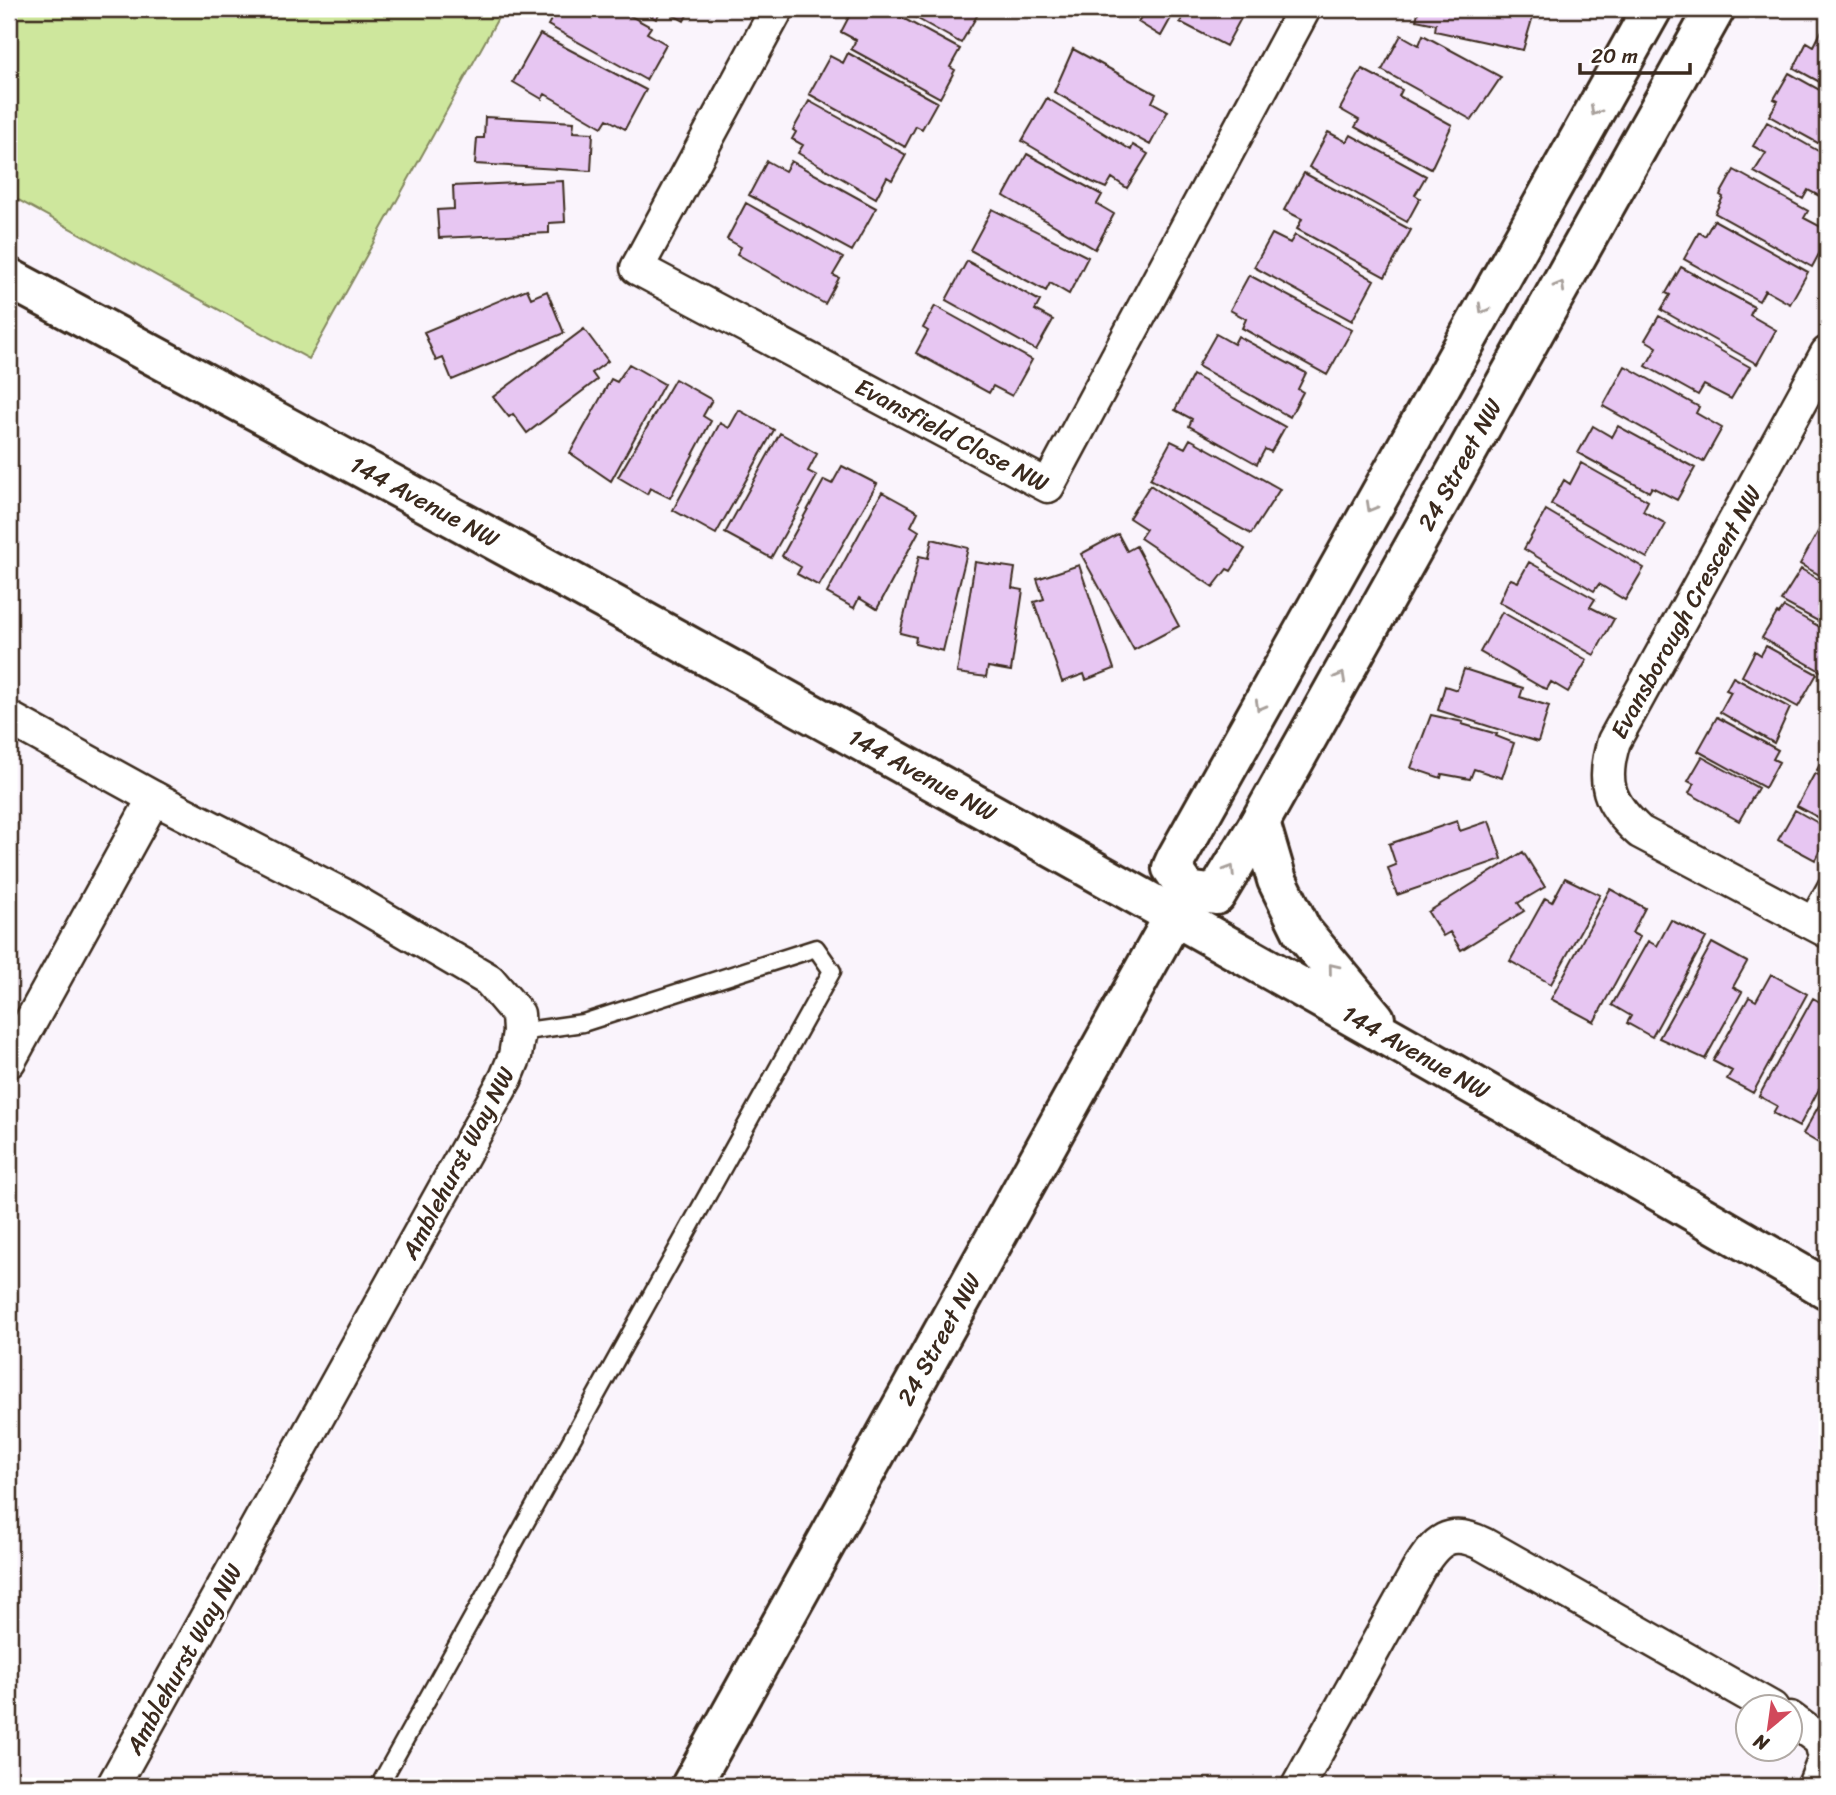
<svg xmlns="http://www.w3.org/2000/svg" width="1836" height="1795" font-family="Sriracha,sans-serif">
	<style>
		.green { fill: #cee79d; stroke: #84885e; stroke-width: 2 }
		.building { fill: #e7c6f2; stroke: #3b2a1e; stroke-width: 2 }
		.lines { fill: none; stroke-linecap: round; stroke-linejoin: round }
		.service-casing { stroke: #3b2a1e; stroke-width: 21 }
		.minor-casing { stroke: #3b2a1e; stroke-width: 37 }
		.tertiary-casing { stroke: #3b2a1e; stroke-width: 44 }
		.secondary-casing { stroke: #3b2a1e; stroke-width: 44 }
		.service { stroke: #fff; stroke-width: 16 }
		.minor { stroke: #fff; stroke-width: 32 }
		.tertiary { stroke: #fff; stroke-width: 38 }
		.secondary { stroke: #fff; stroke-width: 38 }
		.oneway { stroke: #a79f9a }
		.labels { text-anchor: middle; dominant-baseline: central; stroke-width: 6; stroke-linejoin: round; paint-order: stroke }
		.street-label { font-size: 24px; fill: #3b2a1e; stroke: #fff }
	</style>
	<rect width="100%" height="100%" fill="#faf4fc"/>
	<filter id="ink" filterUnits="userSpaceOnUse"><feTurbulence type="fractalNoise" baseFrequency=".0143" numOctaves="2"/><feDisplacementMap in="SourceGraphic" scale="14" xChannelSelector="R" yChannelSelector="G"/><feConvolveMatrix kernelMatrix="1 2 1 2 8 2 1 2 1" color-interpolation-filters="sRGB"/></filter>
	<g filter="url(#ink)">
		<path class="green" d="M9 9H503L309 359 9 195Z"/>
		<path class="building" d="M557 9H618L651 27 647 33 666 44 646 80 548 25Z
			M638 9H662L656 19Z
			M662 9H690L684 21Z
			M853 9H886L960 49 950 67 955 70 940 98 851 49 856 40 841 32Z
			M900 9H981L961 43Z
			M1126 9H1176L1161 36 1138 22 1141 17Z
			M1187 9H1246L1226 46 1180 22Z
			M1419 9H1535L1523 50 1435 31 1436 24 1416 20Z
			M1823 28 1827 30V86L1794 68 1807 42 1814 46Z
			M540 34 646 90 625 129 607 119 602 127 545 94 542 99 513 82Z
			M1401 35 1419 45 1423 35 1501 77 1472 120 1382 70Z
			M1073 49 1156 94 1152 102 1168 111 1150 145 1054 92Z
			M848 53 937 102 922 129 916 126 905 147 809 94 830 56 843 63Z
			M1362 69 1402 90 1399 96 1452 125 1431 169 1355 127 1359 120 1340 109Z
			M1789 73 1827 94V148L1769 116 1778 101 1774 99Z
			M1047 98 1131 150 1133 145 1148 154 1127 188 1112 178 1106 188 1092 182 1022 141Z
			M809 101 906 155 892 180 887 177 876 198 798 153 803 145 792 139 796 132 793 130Z
			M485 117 574 122 573 132 593 133 591 171 475 164 477 138H484Z
			M1767 122 1827 156V200L1808 190 1803 199 1754 172 1766 153 1753 146Z
			M1328 132 1347 142 1351 135 1426 176 1415 195 1420 198 1407 222 1309 167Z
			M1027 154 1102 195 1097 204 1114 214 1095 249 1004 196Z
			M767 161 785 171 791 161 876 208 852 251 749 195Z
			M1734 170 1808 211 1804 218 1827 230V239L1812 267 1715 213 1723 197 1720 195Z
			M1304 173 1411 230 1385 277 1297 229 1302 219 1284 210Z
			M563 181 565 222 549 223V233L439 238 437 210 454 209 453 186Z
			M746 203 843 258 833 275 839 278 825 304 737 254 741 247 727 239Z
			M992 209 1088 257 1069 294 1050 283 1046 291 970 250Z
			M1714 220 1808 272 1790 304 1765 290 1759 301 1684 259 1699 232 1705 236Z
			M1272 234 1290 243 1295 235 1374 280 1352 321 1254 267Z
			M967 261 1040 301 1035 310 1053 320 1036 350 946 300Z
			M1681 267 1754 307 1750 315 1776 330 1757 364 1661 310 1670 295 1666 293Z
			M1249 275 1352 330 1327 375 1242 328 1246 319 1230 310Z
			M527 289 531 298 547 291 564 333 452 380 443 358 436 361 424 332Z
			M935 306 1032 360 1012 396 993 386 989 393 916 353 928 331 923 328Z
			M1659 316 1750 367 1731 399 1704 385 1698 395 1646 366 1657 347 1645 340Z
			M584 329 608 361 592 373 597 380 527 433 513 414 509 417 493 397Z
			M1216 334 1234 344 1238 336 1306 373 1298 389 1303 392 1290 417 1198 366Z
			M629 364 664 384 611 481 570 453 611 379 617 382Z
			M1625 366 1699 407 1696 413 1722 428 1703 462 1603 406Z
			M1193 375 1285 427 1271 452 1265 449 1257 464 1189 426 1192 419 1175 410Z
			M675 379 712 400 703 416 711 421 670 498 650 488 647 494 618 477Z
			M739 410 774 430 716 534 673 510 720 423 729 428Z
			M1593 426 1612 437 1618 426 1695 468 1677 500 1652 487 1649 492 1578 453Z
			M780 433 817 454 808 471 817 476 771 558 725 533Z
			M1190 439 1280 489 1251 534 1150 479 1171 441 1185 448Z
			M1581 463 1648 501 1643 511 1666 524 1647 558 1551 504 1564 480 1570 484Z
			M842 466 877 484 819 586 797 574 801 567 782 556 824 480 832 484Z
			M1150 485 1245 549 1231 571 1227 569 1213 587 1140 538 1146 529 1129 518Z
			M882 492 918 512 911 526 919 531 877 609 859 598 854 608 827 593Z
			M1546 510 1644 568 1625 600 1599 584 1594 591 1524 549Z
			M1819 530 1827 535V579L1800 564Z
			M1118 534 1127 551 1136 546 1179 626 1134 650 1081 554Z
			M932 539 968 548 943 651 915 644 916 637 900 633 919 556 928 558Z
			M975 562 1015 568 1012 588 1023 590 1011 671 988 667 986 677 957 673Z
			M1529 562 1595 599 1590 607 1614 619 1594 655 1499 602 1508 582 1511 579 1518 582Z
			M1079 565 1114 669 1086 680 1084 674 1062 682 1034 602 1044 599 1037 579Z
			M1801 569 1827 584V626L1781 601Z
			M1784 607 1827 631V668L1824 673 1762 638 1777 613 1779 614Z
			M1502 612 1587 660 1568 692 1551 682 1547 689 1541 687 1480 652Z
			M1766 646 1817 674 1798 707 1742 676 1755 651 1761 655Z
			M1464 669 1523 688 1520 697 1549 706 1538 742 1438 710 1445 686 1457 690Z
			M1733 677 1790 708 1774 743 1720 712 1731 692 1726 690Z
			M1431 715 1463 722 1462 724 1497 734 1496 736 1514 743 1502 778 1474 769 1470 779 1442 774 1441 778 1411 768Z
			M1717 717 1778 750 1773 759 1779 762 1765 788 1698 751Z
			M1827 751V776L1817 770Z
			M1702 757 1758 788 1739 821 1689 793 1694 784 1688 781Z
			M1815 773 1827 780V822L1797 806Z
			M1795 810 1827 828V837L1815 860 1778 840Z
			M1457 821 1460 831 1489 821 1502 859 1397 895 1388 868 1396 865 1389 844Z
			M1523 852 1545 887 1518 903 1524 911 1461 950 1450 932 1443 936 1428 912Z
			M1565 878 1600 895 1551 984 1510 961 1545 898 1552 902Z
			M1610 889 1645 908 1632 933 1640 937 1594 1022 1551 999Z
			M1671 920 1706 938 1652 1037 1627 1023 1631 1016 1612 1005 1648 941 1657 946Z
			M1712 943 1747 962 1733 987 1742 992 1705 1059 1659 1038Z
			M1771 974 1807 994 1753 1093 1727 1079 1732 1071 1713 1061 1749 997 1756 1001Z
			M1813 998 1827 1006V1074L1799 1127 1773 1113 1777 1106 1759 1096Z
			M1827 1091V1148L1803 1134Z"/>
		<g class="lines">
			<g class="service-casing">
				<path id="service" d="M1807 920 1827 884
					M379 1786 832 971 816 948 583 1023 519 1032"/>
			</g>
			<g class="minor-casing">
				<g id="minor">
					<path id="s1" d="M777 9 637 268 1048 486 1304 9"/>
					<path d="M1827 353 1614 741C1601 783 1608 803 1640 832L1827 931"/>
					<path d="M9 718 154 798 349 898 489 980 518 1014 519 1032 515 1056 506 1078 113 1786"/>
					<path d="M9 1061 154 798"/>
					<path d="M1790 1718 1821 1741 1825 1758 1814 1786"/>
					<path d="M1298 1786 1418 1570C1436 1541 1449 1527 1483 1544L1772 1708"/>
				</g>
			</g>
			<g class="tertiary-casing">
				<g id="tertiary">
					<path id="s2" d="M1652 9 1176 859 1172 868 1188 891 1216 895 1260 822 1715 9"/>
					<path id="s3" d="M691 1786 1188 891"/>
				</g>
			</g>
			<g class="secondary-casing">
				<g id="secondary">
					<path id="s4" d="M9 278C621 605 1228 940 1827 1289"/>
					<path d="M1260 822 1277 880 1302 931 1375 1019"/>
				</g>
			</g>
			<use href="#service" class="service"/>
			<use href="#minor" class="minor"/>
			<use href="#tertiary" class="tertiary"/>
			<use href="#secondary" class="secondary"/>
		</g>
		<defs><path id="oneway-chevron" d="M-2-3.5L2.5 0L-2 3.5" fill="none" stroke-width="1.6" stroke-linecap="round" stroke-linejoin="round" transform="scale(1.75)"/></defs>
		<g class="oneway">
			<use href="#oneway-chevron" transform="translate(1595 111) rotate(119)"/>
			<use href="#oneway-chevron" transform="translate(1560 286) rotate(-61)"/>
			<use href="#oneway-chevron" transform="translate(1483 309) rotate(119)"/>
			<use href="#oneway-chevron" transform="translate(1371 507) rotate(119)"/>
			<use href="#oneway-chevron" transform="translate(1341 677) rotate(-61)"/>
			<use href="#oneway-chevron" transform="translate(1260 706) rotate(119)"/>
			<use href="#oneway-chevron" transform="translate(1230 870) rotate(-58)"/>
			<use href="#oneway-chevron" transform="translate(1333 968) rotate(-129)"/>
		</g>
	</g>
	<g class="labels">
		<g class="street-label">
			<text stroke="none"><textPath href="#s1" startOffset="651">Evansfield Close NW</textPath></text>
			<text stroke="none"><textPath href="#s2" startOffset="1535">24 Street NW</textPath></text>
			<text stroke="none"><textPath href="#s4" startOffset="472">144 Avenue NW</textPath></text>
			<text transform="translate(1686 612) rotate(-61)">Evansborough Crescent NW</text>
			<text stroke="none"><textPath href="#s4" startOffset="1040">144 Avenue NW</textPath></text>
			<text stroke="none"><textPath href="#s4" startOffset="1606">144 Avenue NW</textPath></text>
			<text transform="translate(458 1163) rotate(-62)">Amblehurst Way NW</text>
			<text stroke="none"><textPath href="#s3" startOffset="511">24 Street NW</textPath></text>
			<text transform="translate(184 1659) rotate(-61)">Amblehurst Way NW</text>
		</g>
	</g>
	<rect width="1836" height="1795" fill="none" stroke="#fff" stroke-width="35"/>
	<rect x="18" y="18" width="1801" height="1760" fill="none" stroke="#3b2a1e" stroke-width="2.5" filter="url(#ink)"/>
	<g transform="translate(1769 1728) rotate(209)"><circle r="33" fill="#ffffff" stroke="#b1aaa5" stroke-width="2"/>
	<path d="M0-5L12 26L0 18L-12 26Z" fill="#d1495b"/>
	<text y="-10" font-size="19" font-weight="bold" text-anchor="middle" fill="#3b2a1e">N</text>
	</g>
	<path d="M1580 63v10h110v-10" fill="none" stroke="#3b2a1e" stroke-width="3.5"/>
	<text x="1591" y="63" font-size="21" fill="#3b2a1e" stroke="#ffffff" stroke-width="5" paint-order="stroke">20 m</text>
</svg>
